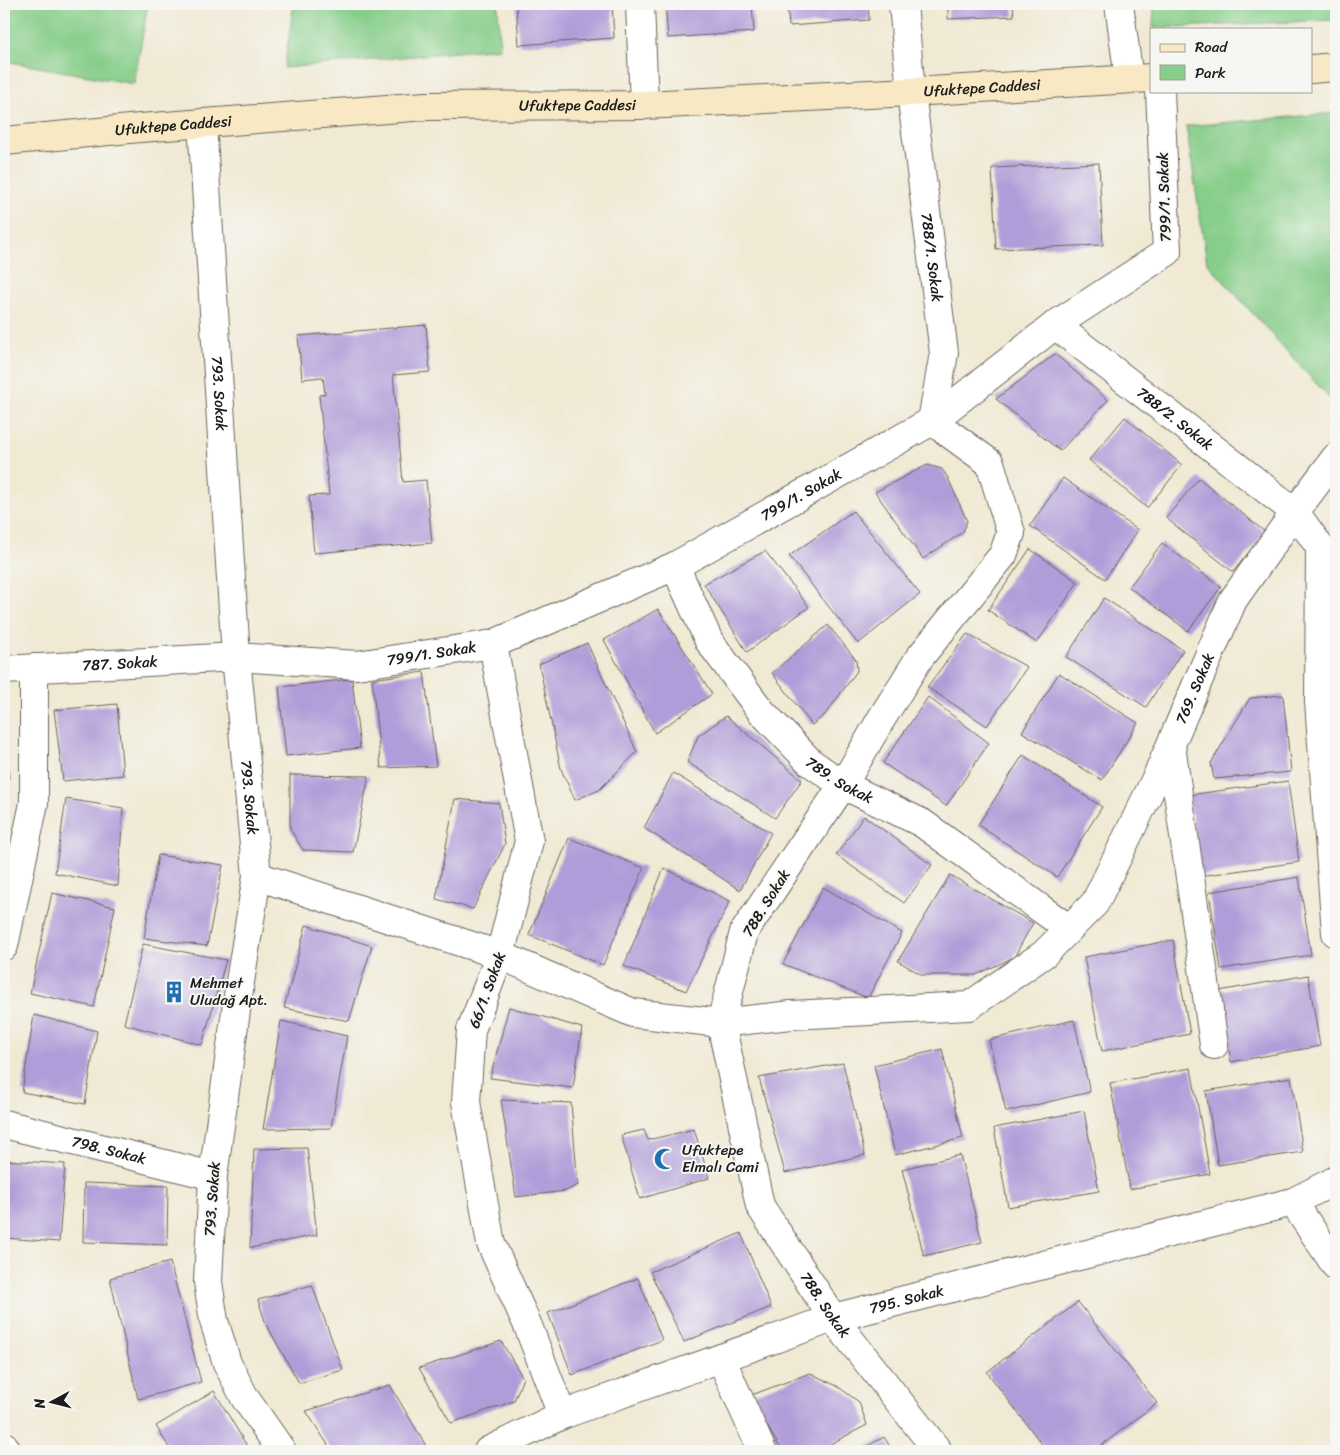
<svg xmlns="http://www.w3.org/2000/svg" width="1340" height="1455" font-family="Sriracha,sans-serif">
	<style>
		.green { fill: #87ce8a; stroke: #527553 }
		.building { fill: #b09cd8 }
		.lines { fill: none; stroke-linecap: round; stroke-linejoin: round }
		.street-casing { stroke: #66645c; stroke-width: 30 }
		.secondary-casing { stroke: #66645c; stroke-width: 30 }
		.street { stroke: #fff; stroke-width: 28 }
		.secondary { stroke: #f8e8c3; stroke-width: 28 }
		.labels { text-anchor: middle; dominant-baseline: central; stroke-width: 4; stroke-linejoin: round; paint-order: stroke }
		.street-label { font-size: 15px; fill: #1c1c1c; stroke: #f6f6f2 }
		.poi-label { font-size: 15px; fill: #1c1c1c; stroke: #f6f6f2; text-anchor: start }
	</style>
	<rect width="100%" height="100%" fill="#f6f6f2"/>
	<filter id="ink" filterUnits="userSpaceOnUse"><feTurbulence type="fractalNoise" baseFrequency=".02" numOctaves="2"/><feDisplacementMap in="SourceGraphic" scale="10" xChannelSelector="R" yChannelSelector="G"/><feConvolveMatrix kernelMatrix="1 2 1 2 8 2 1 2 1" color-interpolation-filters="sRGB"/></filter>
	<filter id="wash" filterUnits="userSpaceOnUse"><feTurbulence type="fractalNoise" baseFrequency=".0096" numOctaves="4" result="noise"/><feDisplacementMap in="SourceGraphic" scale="20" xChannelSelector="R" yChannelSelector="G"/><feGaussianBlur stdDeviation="1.12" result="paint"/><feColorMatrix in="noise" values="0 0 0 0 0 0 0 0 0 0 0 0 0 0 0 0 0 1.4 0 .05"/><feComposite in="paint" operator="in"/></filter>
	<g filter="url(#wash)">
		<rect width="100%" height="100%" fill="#f0e9d3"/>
		<path class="green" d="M4 4H148L134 84 4 61Z
			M294 4H498L500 48 284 68Z
			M1154 4H1336V20L1153 28Z
			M1336 113V400L1333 402 1207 263 1186 126Z"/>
		<g id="blocks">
			<path class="building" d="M516 4H612L614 38 519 45Z
				M665 4H752L754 32 668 38Z
				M787 4H868L869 20 789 26Z
				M948 4H1013L1014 16 948 19Z
				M1099 163 1103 245 996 249 992 168Z
				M426 325 430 372 393 375 403 482 426 480 432 543 314 553 309 496 329 495 319 395 325 394 323 377 302 379 298 336Z
				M1055 354 1108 400 1060 451 996 399Z
				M1125 417 1182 465 1147 508 1089 460Z
				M927 465 942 469 948 478 967 521 963 532 923 559 875 492Z
				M1063 478 1138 530 1105 579 1030 526Z
				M1199 478 1265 532 1233 572 1166 518Z
				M853 511 920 594 858 644 789 556Z
				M1162 543 1221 587 1188 631 1129 587Z
				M1030 549 1078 582 1037 643 988 610Z
				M765 551 809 607 747 652 704 584Z
				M1104 598 1183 650 1146 707 1066 657Z
				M658 609 712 694 655 733 604 640Z
				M828 625 856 660 857 671 825 715 812 725 772 673Z
				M967 634 1027 667 987 726 927 687Z
				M587 643 637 752 599 790 575 800 561 769 539 664Z
				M424 672 436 766 381 768 372 679Z
				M1059 673 1138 723 1102 780 1022 732Z
				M352 679 360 748 286 756 279 687Z
				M1283 695 1291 772 1214 779 1211 763 1250 698Z
				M928 697 989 743 946 806 883 763Z
				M117 704 123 775 63 781 54 710Z
				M726 716 802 780 775 818 687 762 698 736Z
				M4 730H5L9 779 4 778Z
				M1023 755 1102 807 1057 877 978 825Z
				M673 773 771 833 740 890 644 828Z
				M290 775 369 776 353 852 303 850 290 829Z
				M1288 781 1299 862 1200 876 1189 795Z
				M66 799 123 808 118 886 55 873Z
				M455 799 499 803 505 844 473 909 436 899Z
				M4 811 7 812 5 825 4 824Z
				M864 816 932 865 904 903 836 855Z
				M569 838 644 868 603 965 529 935Z
				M158 855 223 865 207 946 144 938Z
				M664 868 730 901 686 991 624 966Z
				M950 875 1033 923 1014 957 976 975H922L898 961Z
				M1299 877 1311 955 1221 969 1209 892Z
				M823 887 902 933 868 998 783 964Z
				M52 893 115 907 94 1007 30 993Z
				M306 925 372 946 349 1021 284 1008Z
				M1173 940 1190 1034 1102 1051 1084 957Z
				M143 944 226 960 202 1045 124 1024Z
				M1308 975 1320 1046 1231 1062 1219 991Z
				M509 1007 582 1028 573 1088 490 1078Z
				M34 1015 97 1031 85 1104 22 1092Z
				M1074 1020 1090 1092 1006 1112 989 1040Z
				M281 1021 347 1036 331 1128 263 1129Z
				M942 1049 963 1138 895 1155 874 1065Z
				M843 1063 865 1155 785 1173 759 1078Z
				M1191 1068 1210 1174 1130 1189 1110 1083Z
				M1291 1077 1303 1152 1218 1165 1206 1091Z
				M501 1100 571 1103 578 1185 566 1191 516 1197Z
				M1084 1111 1099 1191 1008 1207 994 1128Z
				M694 1129 709 1178 640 1199 621 1135 644 1130 648 1140Z
				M307 1148 317 1235 250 1248 254 1149Z
				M960 1155 982 1242 924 1256 902 1169Z
				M4 1160 65 1164 59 1242 4 1238Z
				M84 1183 168 1186 167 1245 83 1242Z
				M741 1233 771 1307 684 1342 650 1272Z
				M170 1262 201 1382 138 1399 110 1278Z
				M638 1278 662 1340 572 1375 548 1313Z
				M312 1285 343 1370 299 1383 266 1324 258 1300Z
				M1078 1302 1157 1403 1094 1451H1047L987 1372Z
				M501 1341 523 1378 514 1401 451 1423 419 1368Z
				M810 1373 837 1386 859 1402 867 1425 817 1451H782L749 1396Z
				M390 1385 429 1451H332L306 1411Z
				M214 1391 250 1451H171L156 1426Z
				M884 1437 893 1451H858Z"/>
		</g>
	</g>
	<g filter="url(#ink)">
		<use href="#blocks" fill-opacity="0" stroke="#66645c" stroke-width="1"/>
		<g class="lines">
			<g class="street-casing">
				<g id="street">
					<path d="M640 4 644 105"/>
					<path id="s1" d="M903 4 911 92 944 353 932 421 990 463 1011 533 1003 555 920 657 880 721 843 785 744 932 721 1023 760 1206 833 1318 938 1451"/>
					<path d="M1119 4 1129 79"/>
					<path id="s2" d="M202 123 236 657 257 876 240 982 213 1176 208 1282 214 1321 227 1363 245 1398 282 1451"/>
					<path id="s3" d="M1055 325 1295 512 1320 547 1319 702 1336 933"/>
					<path id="s4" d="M675 566 709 641 761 711 810 762 843 785 922 823 1069 929"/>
					<path d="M493 644 529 841 500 955 471 1030 466 1102 491 1244 528 1326 562 1415"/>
					<path id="s5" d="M4 670 236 657 357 665 493 644 675 566 932 421 1055 325 1167 252 1160 91"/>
					<path d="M1171 745 1214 1045"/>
					<path id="s6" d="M257 876 500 955 633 1013 721 1023 791 1015 969 1006 1044 954 1095 903 1158 774 1233 600 1295 512 1336 457"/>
					<path d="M4 946 34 803V668"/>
					<path id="s7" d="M4 1124 213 1176"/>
					<path d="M1293 1202 1336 1266"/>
					<path d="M721 1358 762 1451"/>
					<path d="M4 1446 7 1451"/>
					<path id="s8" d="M488 1451 562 1415 833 1318 1293 1202 1336 1180"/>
				</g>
			</g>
			<g class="secondary-casing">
				<g id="secondary">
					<path d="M1311 69 1336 67"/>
					<path id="s9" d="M4 141 140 128 426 106 644 105 911 92 1151 78"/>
				</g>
			</g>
			<use href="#street" class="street"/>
			<use href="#secondary" class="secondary"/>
		</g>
	</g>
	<defs>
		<g id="building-bare" transform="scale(1.725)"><path d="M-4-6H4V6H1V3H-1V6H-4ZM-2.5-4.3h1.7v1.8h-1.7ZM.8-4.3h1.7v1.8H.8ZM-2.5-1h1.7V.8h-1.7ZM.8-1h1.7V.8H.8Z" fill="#1f6fb2" stroke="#f6f6f2" stroke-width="2.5" paint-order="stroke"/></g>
		<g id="mosque-bare" transform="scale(1.725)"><path d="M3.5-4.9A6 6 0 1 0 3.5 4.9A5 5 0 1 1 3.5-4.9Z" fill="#1f6fb2" stroke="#f6f6f2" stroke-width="2.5" paint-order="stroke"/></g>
	</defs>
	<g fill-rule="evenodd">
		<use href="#building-bare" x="174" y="992"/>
		<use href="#mosque-bare" x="665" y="1159"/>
	</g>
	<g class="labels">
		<g class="street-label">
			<text stroke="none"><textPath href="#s9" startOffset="980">Ufuktepe Caddesi</textPath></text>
			<text stroke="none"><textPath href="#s9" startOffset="575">Ufuktepe Caddesi</textPath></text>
			<text stroke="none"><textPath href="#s9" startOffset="170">Ufuktepe Caddesi</textPath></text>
			<text transform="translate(1164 197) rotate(-92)">799/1. Sokak</text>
			<text stroke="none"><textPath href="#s1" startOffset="255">788/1. Sokak</textPath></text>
			<text stroke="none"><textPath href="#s2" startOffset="271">793. Sokak</textPath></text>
			<text stroke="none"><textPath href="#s3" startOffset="152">788/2. Sokak</textPath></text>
			<text stroke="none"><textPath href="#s5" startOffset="834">799/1. Sokak</textPath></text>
			<text stroke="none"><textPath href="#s5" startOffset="429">799/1. Sokak</textPath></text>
			<text stroke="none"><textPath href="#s5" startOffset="116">787. Sokak</textPath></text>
			<text stroke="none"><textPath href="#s6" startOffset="1138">769. Sokak</textPath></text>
			<text stroke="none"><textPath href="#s4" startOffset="275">789. Sokak</textPath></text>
			<text stroke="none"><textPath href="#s2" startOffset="676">793. Sokak</textPath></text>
			<text transform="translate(766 903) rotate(-58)">788. Sokak</text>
			<text transform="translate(487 990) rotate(-70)">66/1. Sokak</text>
			<text stroke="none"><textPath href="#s7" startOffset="108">798. Sokak</textPath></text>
			<text transform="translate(212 1199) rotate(-86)">793. Sokak</text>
			<text stroke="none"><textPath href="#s8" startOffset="446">795. Sokak</textPath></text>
			<text stroke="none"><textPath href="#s1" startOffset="1446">788. Sokak</textPath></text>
		</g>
		<g class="poi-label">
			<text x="190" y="983">Mehmet<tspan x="190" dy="17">Uludağ Apt.</tspan></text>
			<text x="682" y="1150">Ufuktepe<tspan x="682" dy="17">Elmalı Cami</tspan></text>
		</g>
	</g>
	<rect width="1340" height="1455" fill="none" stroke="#f6f6f2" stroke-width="20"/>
	<rect x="1150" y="28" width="162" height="65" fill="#f6f6f2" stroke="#9f9f9c"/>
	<rect x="1160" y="44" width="25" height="8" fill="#f8e8c3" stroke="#9f9f9c"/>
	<text x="1195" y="52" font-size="15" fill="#1c1c1c">Road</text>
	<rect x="1160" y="65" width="25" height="15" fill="#87ce8a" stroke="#9f9f9c"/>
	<text x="1195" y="78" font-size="15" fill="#1c1c1c">Park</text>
	<g transform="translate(52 1402) rotate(263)" stroke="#f6f6f2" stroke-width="4" paint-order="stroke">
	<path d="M0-4L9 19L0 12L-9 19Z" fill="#1c1c1c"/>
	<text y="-8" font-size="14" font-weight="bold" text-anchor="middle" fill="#1c1c1c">N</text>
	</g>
</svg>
